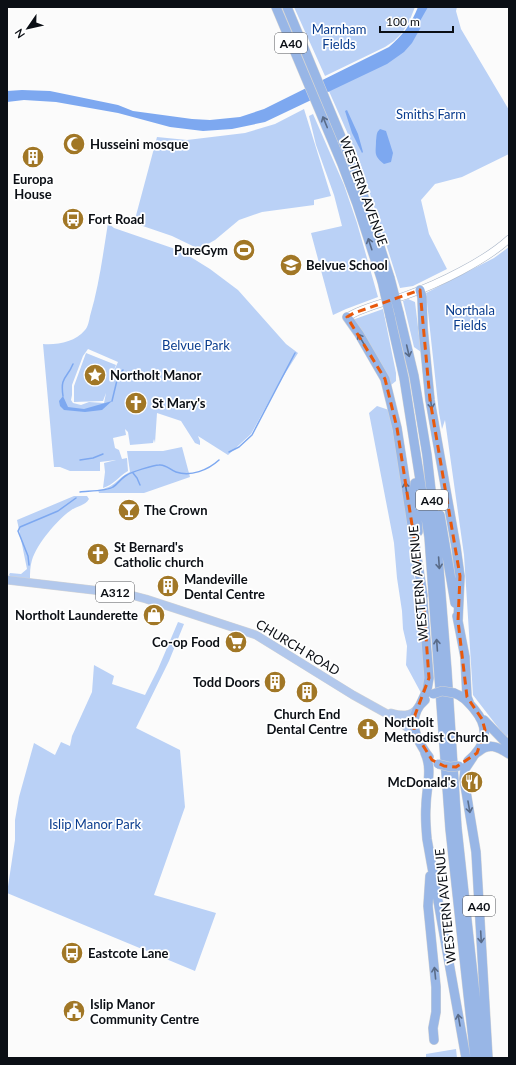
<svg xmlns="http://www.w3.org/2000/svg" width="516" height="1065" font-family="Lato,sans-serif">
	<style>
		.green { fill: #bad1f6; fill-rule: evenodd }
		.water { fill: #7da8f0 }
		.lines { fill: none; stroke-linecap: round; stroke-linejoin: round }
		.stream { stroke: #7da8f0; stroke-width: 1.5 }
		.tertiary-casing { stroke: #a8b4c6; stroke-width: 8 }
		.primary-casing { stroke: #d3d4d5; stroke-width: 9 }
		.trunk-casing { stroke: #d3d4d5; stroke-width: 10 }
		.tertiary { stroke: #fff; stroke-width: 7 }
		.primary { stroke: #b2c8ec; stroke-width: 8 }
		.trunk { stroke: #98b6e6; stroke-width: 9 }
		.trunk-bridge-casing { stroke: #d3d4d5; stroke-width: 10; stroke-linecap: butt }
		.trunk-bridge { stroke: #98b6e6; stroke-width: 9 }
		.oneway { stroke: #596b88 }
		.marked { fill: none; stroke: #e8590c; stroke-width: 3; stroke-dasharray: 8 5; stroke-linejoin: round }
		.labels { text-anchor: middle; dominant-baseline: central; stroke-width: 3.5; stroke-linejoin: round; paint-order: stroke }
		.shield { fill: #fff; stroke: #54575b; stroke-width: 1 }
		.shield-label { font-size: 12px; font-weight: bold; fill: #0b0f15 }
		.park-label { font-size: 13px; fill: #093c8e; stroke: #fff }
		.poi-label { font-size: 13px; font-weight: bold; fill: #0b0f15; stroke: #fff; text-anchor: start }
		.street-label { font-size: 13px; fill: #0b0f15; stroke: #fff }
	</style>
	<rect width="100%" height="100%" fill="#fbfbfb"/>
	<path class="green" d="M294 7H415L409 22 402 33 394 41 385 47 325 76Z
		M426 7H457L456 11 461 29 509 110V154L462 177 435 184 421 200 429 234 447 269 413 286 400 288 359 159 328 89 379 66Z
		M304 109 331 196 314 200V205L262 212 239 220 215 240 199 249 172 236 134 223 157 137 187 140 245 133 275 124Z
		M313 114 344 185 357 223 378 297 346 309 333 315 311 233 342 226 334 195 316 145 309 116Z
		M108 223 114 228 181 251 210 269 238 290 286 344 298 353 279 383 251 434 228 455 198 436 200 441V445L195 443 181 421 157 413 155 443 154 439 153 443 130 445 128 432 125 429 126 435 113 438 115 448 119 450 122 459 127 458 128 471C119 476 114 485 103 488L105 472 104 463 116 460 100 462V471H70L60 467H54L43 344C58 345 75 342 85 330 88 327 89 321 90 316 99 286 103 254 108 223ZM88 349 118 362 111 377 116 365 86 353 74 386V402L103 401 106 393 104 403 89 402 81 405 73 403 71 400 72 395V385L83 356Z
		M509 247V728L507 739 473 695 464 555 445 420 442 429 439 413 426 293 494 258Z
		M408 299 415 302 421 352 414 347 403 301Z
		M383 309 396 373V381L391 385 355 322V319Z
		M377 406 389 410 405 500 414 576 418 588 425 673V687L421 693 406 665 407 646 403 629 402 611 397 578 394 543 369 413Z
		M182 447 190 477 144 493H99L98 490C116 487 116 479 130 472L127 451H163Z
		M74 496H87L89 499C85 506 76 506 70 511 57 520 37 544 32 560 30 566 30 573 30 579L11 577 9 575 10 573 21 574 27 569 17 520Z
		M178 622 184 624 169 661 136 728 180 750 185 807 154 895 216 913 195 971 7 893 15 840V820L19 797 34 743 55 755 61 742 70 746 72 736 92 692 94 665 114 676 112 684 145 695 158 669Z
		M456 1049 457 1058H426V1054Z"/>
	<path class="water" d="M418 7H428L420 21 421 27 412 43 404 52 387 64 265 122 232 129 203 131 170 127 118 113 56 102 24 100 7 102V91L22 90 50 91 118 105 133 111 192 119 210 120 240 117 264 109 389 47C402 36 412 23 418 7Z
		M347 110 358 134 363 152 362 153 352 133 345 111Z
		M380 129 386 131 393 153 391 162 384 164C373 155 376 153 376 141 377 134 376 133 380 129Z
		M63 396 68 407 84 409 112 401 102 410 85 412 64 410 60 406 59 401Z"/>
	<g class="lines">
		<path class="stream" d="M63 396C60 376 67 379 73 364
			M112 401 118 376 123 370
			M229 452 239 447 252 435 295 353
			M80 460 93 458 103 454
			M133 473 137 478 140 485
			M80 492C88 491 107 491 113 487 118 484 121 478 127 475 131 472 154 465 159 465 166 464 170 470 176 472 191 477 208 470 219 460
			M29 565 28 556 18 531 20 527 58 511 76 498"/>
		<g class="tertiary-casing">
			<path id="tertiary" d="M347 317C365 306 388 302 407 295 438 284 485 261 509 239"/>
		</g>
		<g class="primary-casing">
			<path id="primary" d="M7 580 127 594 146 599 256 635 353 695 398 720 409 729 417 739
				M391 713C401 716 411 717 418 708"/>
		</g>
		<g class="trunk-casing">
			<path id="trunk" d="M276 7 342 164 357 204 382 281
				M287 7 351 161 365 200 390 278
				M420 290 422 297 423 328 430 400 456 547 460 576 458 621
				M399 313 414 376 427 455 437 543 447 671 457 828 482 1058
				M390 316 404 378 429 537 450 829 475 1058
				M347 317 359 334 385 379 397 428 423 596
				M415 483 418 532
				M440 515 455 603
				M457 616 465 657 467 697 469 702
				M454 693C463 696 468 702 474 709 490 728 487 745 468 761
				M425 700C405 717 416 740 429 757
				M421 703 427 690 429 678 422 590
				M484 720 509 746
				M478 752C489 742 498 747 509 754
				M425 753C433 769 426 789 426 806 425 817 426 828 427 839L466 1058
				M473 757 465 769 464 779 476 852 488 1058
				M430 876 428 906 436 987V1012L433 1028 434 1040"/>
		</g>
		<use href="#tertiary" class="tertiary"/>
		<use href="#primary" class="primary"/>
		<use href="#trunk" class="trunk"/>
		<g class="trunk-bridge-casing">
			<path id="trunk-bridge" d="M390 278 399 313
				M382 281 390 316
				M433 694 442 691 454 693
				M438 764 450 767 459 766"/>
		</g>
		<use href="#trunk-bridge" class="trunk-bridge"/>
	</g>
	<defs><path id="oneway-shaft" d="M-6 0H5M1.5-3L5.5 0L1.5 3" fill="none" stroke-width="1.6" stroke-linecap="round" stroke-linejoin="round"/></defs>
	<g class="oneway">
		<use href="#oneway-shaft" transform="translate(325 122) rotate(-112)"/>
		<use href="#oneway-shaft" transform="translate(370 244) rotate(-108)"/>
		<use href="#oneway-shaft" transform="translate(361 339) rotate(-120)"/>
		<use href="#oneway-shaft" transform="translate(408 351) rotate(77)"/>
		<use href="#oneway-shaft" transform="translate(431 403) rotate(82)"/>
		<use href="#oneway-shaft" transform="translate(406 488) rotate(-99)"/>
		<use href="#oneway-shaft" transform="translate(439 563) rotate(86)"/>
		<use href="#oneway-shaft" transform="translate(437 645) rotate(-94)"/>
		<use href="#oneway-shaft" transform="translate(469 807) rotate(80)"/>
		<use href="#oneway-shaft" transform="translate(481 937) rotate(87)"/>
		<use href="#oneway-shaft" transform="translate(435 973) rotate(-96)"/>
		<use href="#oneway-shaft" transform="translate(459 1020) rotate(-100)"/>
	</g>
	<path class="marked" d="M420 290 430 400 460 576 458 621 467 697 482 719 485 730 477 753 456 767 444 766 432 760 414 731 415 715 429 678 423 596 397 428 385 379 347 317 354 313Z"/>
	<defs>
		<g id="mosque-disc" transform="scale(1.15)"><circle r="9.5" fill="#a17726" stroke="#fff"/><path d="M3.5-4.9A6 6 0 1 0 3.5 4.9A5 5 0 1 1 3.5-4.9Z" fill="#fff"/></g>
		<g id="building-disc" transform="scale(1.15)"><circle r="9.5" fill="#a17726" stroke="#fff"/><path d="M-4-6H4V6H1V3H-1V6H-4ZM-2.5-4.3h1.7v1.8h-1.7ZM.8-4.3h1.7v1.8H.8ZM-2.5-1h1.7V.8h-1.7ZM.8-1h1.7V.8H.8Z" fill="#fff"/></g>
		<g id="bus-disc" transform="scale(1.15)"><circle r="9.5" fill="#a17726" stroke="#fff"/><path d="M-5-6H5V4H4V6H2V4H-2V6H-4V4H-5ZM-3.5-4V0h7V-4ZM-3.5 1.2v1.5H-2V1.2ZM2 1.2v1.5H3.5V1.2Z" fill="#fff"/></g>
		<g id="stadium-disc" transform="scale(1.15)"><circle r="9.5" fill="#a17726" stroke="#fff"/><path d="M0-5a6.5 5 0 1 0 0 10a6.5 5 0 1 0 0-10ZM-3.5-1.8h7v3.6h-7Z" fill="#fff"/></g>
		<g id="school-disc" transform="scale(1.15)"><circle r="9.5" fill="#a17726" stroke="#fff"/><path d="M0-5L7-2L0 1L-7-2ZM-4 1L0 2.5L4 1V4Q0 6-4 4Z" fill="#fff"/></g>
		<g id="sight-disc" transform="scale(1.15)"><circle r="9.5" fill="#a17726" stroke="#fff"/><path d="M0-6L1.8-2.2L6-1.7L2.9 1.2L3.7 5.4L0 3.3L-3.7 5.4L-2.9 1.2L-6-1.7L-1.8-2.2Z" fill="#fff"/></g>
		<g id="church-disc" transform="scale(1.15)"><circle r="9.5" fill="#a17726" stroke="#fff"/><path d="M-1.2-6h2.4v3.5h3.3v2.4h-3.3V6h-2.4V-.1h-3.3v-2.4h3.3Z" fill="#fff"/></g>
		<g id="bar-disc" transform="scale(1.15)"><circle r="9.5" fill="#a17726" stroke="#fff"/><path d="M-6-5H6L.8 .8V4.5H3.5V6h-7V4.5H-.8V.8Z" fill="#fff"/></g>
		<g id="shop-disc" transform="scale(1.15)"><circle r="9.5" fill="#a17726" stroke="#fff"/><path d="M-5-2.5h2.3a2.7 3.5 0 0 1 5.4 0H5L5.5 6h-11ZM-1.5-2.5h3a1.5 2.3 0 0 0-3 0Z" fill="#fff"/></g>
		<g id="supermarket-disc" transform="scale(1.15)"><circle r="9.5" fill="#a17726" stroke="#fff"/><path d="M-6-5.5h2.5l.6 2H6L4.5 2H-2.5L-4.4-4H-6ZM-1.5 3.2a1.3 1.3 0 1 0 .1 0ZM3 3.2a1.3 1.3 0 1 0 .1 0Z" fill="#fff"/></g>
		<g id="restaurant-disc" transform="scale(1.15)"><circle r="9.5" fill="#a17726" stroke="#fff"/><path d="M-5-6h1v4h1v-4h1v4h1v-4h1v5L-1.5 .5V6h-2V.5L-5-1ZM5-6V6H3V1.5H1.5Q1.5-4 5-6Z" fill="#fff"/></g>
		<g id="civic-disc" transform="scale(1.15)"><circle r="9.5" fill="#a17726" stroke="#fff"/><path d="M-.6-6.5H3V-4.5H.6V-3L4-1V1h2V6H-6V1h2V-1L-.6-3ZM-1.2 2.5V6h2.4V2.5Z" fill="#fff"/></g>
	</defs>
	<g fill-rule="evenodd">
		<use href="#mosque-disc" x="74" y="144"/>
		<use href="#building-disc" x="33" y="157"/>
		<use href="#bus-disc" x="73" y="219"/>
		<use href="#stadium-disc" x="244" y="250"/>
		<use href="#school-disc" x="291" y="265"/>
		<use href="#sight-disc" x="95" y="375"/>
		<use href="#church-disc" x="136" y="403"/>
		<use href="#bar-disc" x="129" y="510"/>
		<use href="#church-disc" x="98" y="554"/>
		<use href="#building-disc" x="168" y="586"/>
		<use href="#shop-disc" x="154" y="615"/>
		<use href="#supermarket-disc" x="236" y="642"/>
		<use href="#building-disc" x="275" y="682"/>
		<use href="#building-disc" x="307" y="692"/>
		<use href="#church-disc" x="368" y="729"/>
		<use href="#restaurant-disc" x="472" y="782"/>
		<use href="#bus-disc" x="72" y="953"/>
		<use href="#civic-disc" x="74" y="1011"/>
	</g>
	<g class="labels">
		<g class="shield">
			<rect x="275" y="33" width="32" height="20" rx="3"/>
			<rect x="416" y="490" width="32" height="20" rx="3"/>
			<rect x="96" y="582" width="38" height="20" rx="3"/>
			<rect x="463" y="896" width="32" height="20" rx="3"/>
		</g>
		<g class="shield-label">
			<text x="291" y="43">A40</text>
			<text x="432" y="500">A40</text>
			<text x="115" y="592">A312</text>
			<text x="479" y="906">A40</text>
		</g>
		<g class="park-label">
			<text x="339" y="29">Marnham<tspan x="339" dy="15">Fields</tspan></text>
			<text x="431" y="114">Smiths Farm</text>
			<text x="470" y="310">Northala<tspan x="470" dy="15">Fields</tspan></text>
			<text x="196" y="345">Belvue Park</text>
			<text x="95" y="824">Islip Manor Park</text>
		</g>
		<g class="poi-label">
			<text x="90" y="144">Husseini mosque</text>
			<text x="33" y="179" text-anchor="middle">Europa<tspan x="33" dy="15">House</tspan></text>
			<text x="88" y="219">Fort Road</text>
			<text x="228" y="250" text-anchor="end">PureGym</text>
			<text x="306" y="265">Belvue School</text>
			<text x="110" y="375">Northolt Manor</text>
			<text x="152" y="403">St Mary's</text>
			<text x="144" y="510">The Crown</text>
			<text x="114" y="547">St Bernard's<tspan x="114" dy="15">Catholic church</tspan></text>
			<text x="184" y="579">Mandeville<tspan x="184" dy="15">Dental Centre</tspan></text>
			<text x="138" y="615" text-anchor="end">Northolt Launderette</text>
			<text x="220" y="642" text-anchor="end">Co-op Food</text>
			<text x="260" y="682" text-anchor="end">Todd Doors</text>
			<text x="307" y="714" text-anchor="middle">Church End<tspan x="307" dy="15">Dental Centre</tspan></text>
			<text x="384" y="722">Northolt<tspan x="384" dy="15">Methodist Church</tspan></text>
			<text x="456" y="782" text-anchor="end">McDonald's</text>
			<text x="88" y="953">Eastcote Lane</text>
			<text x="90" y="1004">Islip Manor<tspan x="90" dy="15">Community Centre</tspan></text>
		</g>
		<g class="street-label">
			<text transform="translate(364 191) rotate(70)">WESTERN AVENUE</text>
			<text transform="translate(418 583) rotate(-95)">WESTERN AVENUE</text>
			<text transform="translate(298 647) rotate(31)">CHURCH ROAD</text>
			<text transform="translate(445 906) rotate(-96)">WESTERN AVENUE</text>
		</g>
	</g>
	<rect width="516" height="1065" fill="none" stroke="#0b0f15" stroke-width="16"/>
	<g transform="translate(28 28) rotate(236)" stroke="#ffffff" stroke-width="3" paint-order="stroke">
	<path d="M0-3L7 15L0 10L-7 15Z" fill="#0b0f15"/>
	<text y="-6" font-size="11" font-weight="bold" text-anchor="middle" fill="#0b0f15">N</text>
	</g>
	<path d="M380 26v6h73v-6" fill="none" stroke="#0b0f15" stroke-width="2"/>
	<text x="386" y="26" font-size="12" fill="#0b0f15" stroke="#ffffff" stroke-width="3" paint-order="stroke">100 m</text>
</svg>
